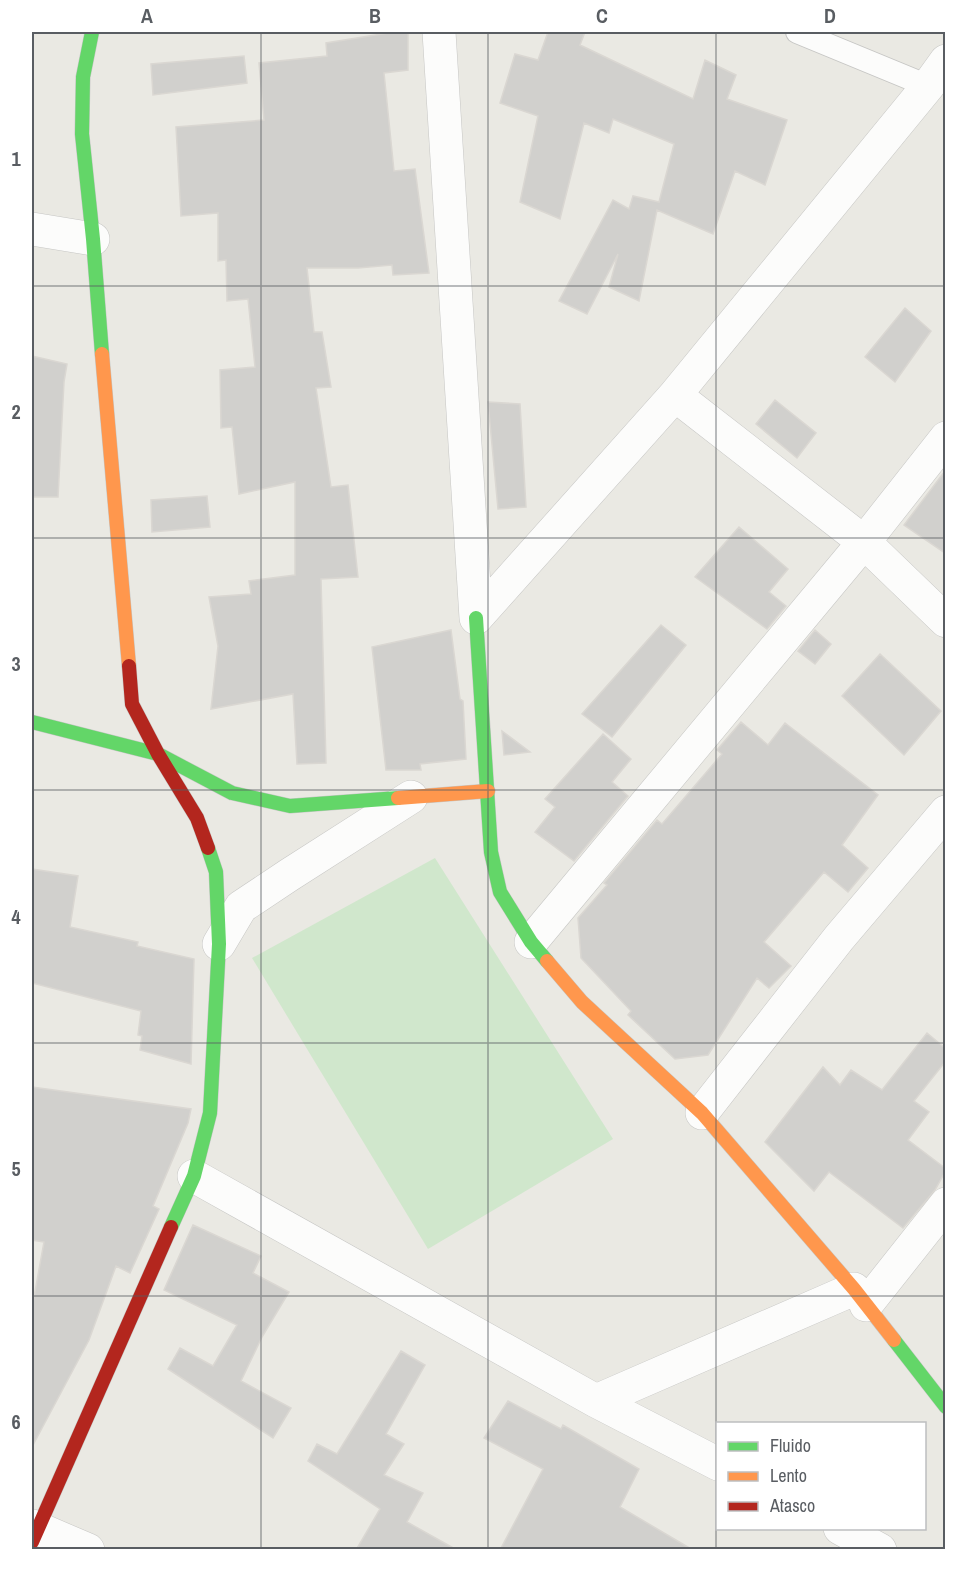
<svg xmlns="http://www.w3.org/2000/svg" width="977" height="1581" font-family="'Archivo Narrow',sans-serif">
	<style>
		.green { fill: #d0e7cc }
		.building { fill: #d1d0cd; stroke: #dad7d2; stroke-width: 1.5 }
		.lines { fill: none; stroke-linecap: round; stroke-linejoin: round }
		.lane-casing { stroke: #c6c6c4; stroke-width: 24 }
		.street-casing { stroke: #c6c6c4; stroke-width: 34 }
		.fast-casing { stroke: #c6c7c5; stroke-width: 15 }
		.slow-casing { stroke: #c6c7c5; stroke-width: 15 }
		.jam-casing { stroke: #c6c7c5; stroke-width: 15 }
		.lane { stroke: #fcfcfb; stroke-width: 22 }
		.street { stroke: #fcfcfb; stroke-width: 33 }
		.fast { stroke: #63d668; stroke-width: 14 }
		.slow { stroke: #ff974d; stroke-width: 14 }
		.jam { stroke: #b3261e; stroke-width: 14 }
		.grid { fill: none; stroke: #595d62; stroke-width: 1.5; stroke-opacity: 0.55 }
		.neatline { fill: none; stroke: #595d62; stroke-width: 2 }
		.grid-label { font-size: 20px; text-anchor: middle; font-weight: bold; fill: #595d62 }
	</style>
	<rect width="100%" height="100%" fill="#eae9e3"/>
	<path class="green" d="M435 858 613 1139 428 1249 252 958Z"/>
	<path class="building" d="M394 32H408V70L384 73 394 171 415 169 429 273 393 275 392 265 358 268H307L314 332H322L331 387 316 388 331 487 348 485 358 577 321 579 326 763 297 764 293 694 211 709 218 646 209 597 251 594 249 581 295 575V482L239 494 232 427 221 428 220 370 255 367 248 299 227 301 226 260 218 261V213L181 216 176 127 264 120 259 63 327 56 326 43Z
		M548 32H585L580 45 693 99 705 60 736 75 727 99 787 120 765 185 735 171 713 234 657 210 639 301 609 287 618 254 587 314 559 301 613 200 629 209 633 196 659 202 674 144 613 119 609 133 584 123 560 219 520 202 538 116 500 103 515 54 538 60Z
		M244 56 247 83 153 95 151 64Z
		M905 308 931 331 895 382 865 357Z
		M32 356 67 364 64 382 58 497H32Z
		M775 400 816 433 797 458 756 424Z
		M488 402 520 404 526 507 498 509Z
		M945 471V553L904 525Z
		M207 496 210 527 152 532 151 500Z
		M739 527 788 569 769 592 786 606 767 629 695 577Z
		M661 625 686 645 612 737 582 714Z
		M451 630 460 699 463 701 466 759 420 764 421 770H386L372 647Z
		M815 630 831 644 815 664 798 651Z
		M880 654 941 711 904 755 842 696Z
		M741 722 768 745 785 723 878 795 842 845 868 868 848 892 824 872 764 942 791 966 769 988 757 978 708 1055 675 1059 628 1015 631 1011 581 958 578 918 607 885 604 883 657 820 662 824 722 754 717 750Z
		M502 731 530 752 504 755Z
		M603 734 631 759 612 782 628 796 574 861 535 832 555 807 545 799Z
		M32 869 78 876 70 927 138 942 137 946 194 959 191 1064 140 1050 142 1036 138 1035 141 1011 32 983Z
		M927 1033 945 1048V1062L914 1101 929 1112 908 1140 945 1168V1172L935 1190 903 1228 829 1172 814 1191 765 1142 823 1067 840 1085 851 1070 882 1090Z
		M32 1087 191 1109 188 1123 153 1206 159 1209 130 1273 116 1266 89 1340 32 1447V1308L44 1242 32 1240Z
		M193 1225 261 1256 253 1273 289 1292 262 1337 241 1381 291 1408 273 1438 168 1369 180 1348 213 1366 237 1325 164 1290Z
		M401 1351 425 1365 386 1434 404 1444 384 1475 423 1493 407 1522 457 1550H356L380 1509 308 1461 317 1444 337 1454Z
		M508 1401 561 1429 563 1425 639 1469 620 1507 693 1550H500L543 1469 484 1438Z"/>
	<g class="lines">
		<g class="lane-casing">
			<path id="lane" d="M797 32 928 86"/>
		</g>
		<g class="street-casing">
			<path id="street" d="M439 32 476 618
				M32 229 93 239
				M675 395 864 542 946 621
				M476 618 675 395 928 86 946 61
				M531 942 864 542 946 438
				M219 944 241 907 289 875 411 797
				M702 1113 839 938 946 812
				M194 1176 596 1401 718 1464
				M866 1305 946 1204
				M596 1401 854 1289
				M32 1526 88 1550
				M840 1528 880 1550"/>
		</g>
		<g class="fast-casing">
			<path id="fast" d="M92 32 83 77 82 134 93 239 102 354
				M476 618 491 852 500 892 531 942 547 961
				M32 722 158 754 232 793 290 806 398 798
				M171 1227 194 1176 210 1113 219 944 216 872 208 848
				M894 1340 946 1407"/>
		</g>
		<g class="slow-casing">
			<path id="slow" d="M102 354 129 666
				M398 798 488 791
				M547 961 582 1002 702 1113 854 1289 894 1340"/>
		</g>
		<g class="jam-casing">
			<path id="jam" d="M129 666 132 704 158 754 197 818 208 848
				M32 1542 171 1227"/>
		</g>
		<use href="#lane" class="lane"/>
		<use href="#street" class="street"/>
		<use href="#fast" class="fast"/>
		<use href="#slow" class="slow"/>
		<use href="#jam" class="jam"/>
	</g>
	<path class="grid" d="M261 32V1550M488 32V1550M716 32V1550M32 286H946M32 538H946M32 790H946M32 1043H946M32 1296H946"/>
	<rect width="977" height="1581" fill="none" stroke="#ffffff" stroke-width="66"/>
	<rect x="716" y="1422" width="210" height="108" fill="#ffffff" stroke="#bdbec0" stroke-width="1.5"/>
	<rect x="728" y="1442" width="30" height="9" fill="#63d668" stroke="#bdbec0" stroke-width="1.5"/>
	<text x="770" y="1452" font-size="18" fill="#595d62">Fluido</text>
	<rect x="728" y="1472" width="30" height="9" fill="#ff974d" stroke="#bdbec0" stroke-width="1.5"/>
	<text x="770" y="1482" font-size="18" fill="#595d62">Lento</text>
	<rect x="728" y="1502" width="30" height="9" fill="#b3261e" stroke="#bdbec0" stroke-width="1.5"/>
	<text x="770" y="1512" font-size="18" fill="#595d62">Atasco</text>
	<rect x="33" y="33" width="911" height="1515" class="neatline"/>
	<g class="grid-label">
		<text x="147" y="23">A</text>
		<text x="375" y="23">B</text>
		<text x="602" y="23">C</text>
		<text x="830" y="23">D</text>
		<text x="16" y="166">1</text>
		<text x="16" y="419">2</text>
		<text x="16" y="671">3</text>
		<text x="16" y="924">4</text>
		<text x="16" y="1176">5</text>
		<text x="16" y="1429">6</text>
	</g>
</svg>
